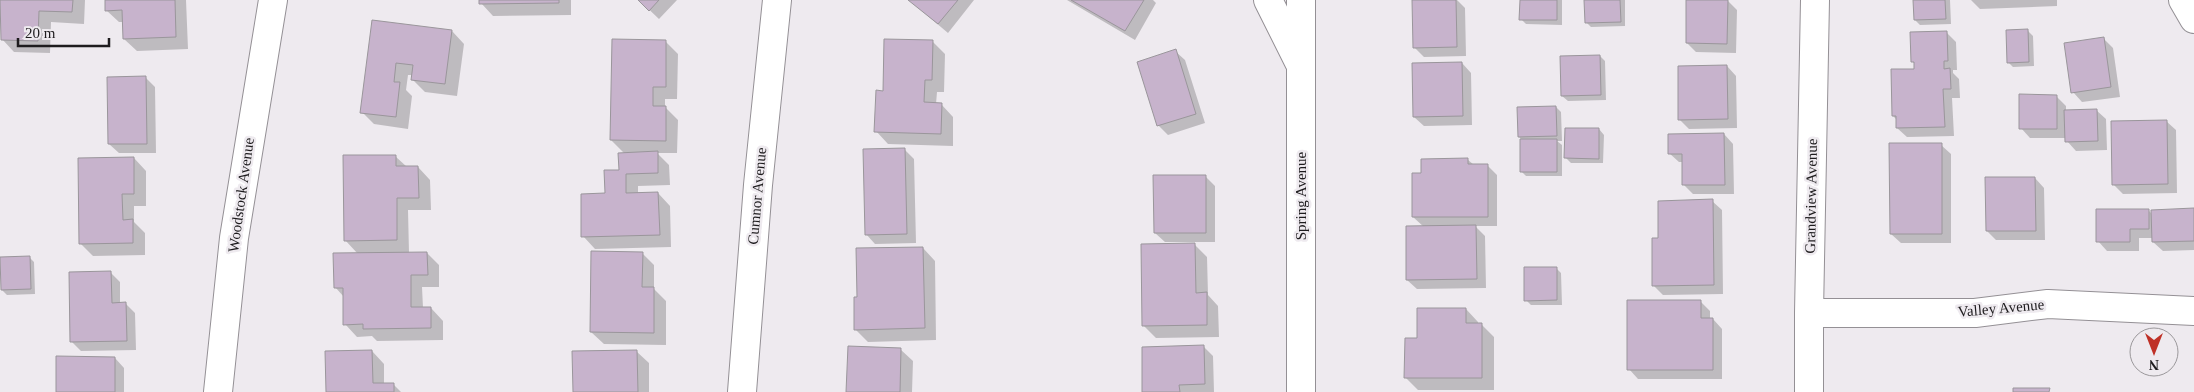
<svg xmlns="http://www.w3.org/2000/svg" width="2194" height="392" font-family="'Times New Roman',serif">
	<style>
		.shadow { fill: #0003 }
		.building { fill: #c7b3cc; stroke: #9a969b }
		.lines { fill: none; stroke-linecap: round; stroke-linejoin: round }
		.minor-casing { stroke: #949095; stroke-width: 30 }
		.minor { stroke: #fff; stroke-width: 28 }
		.labels { text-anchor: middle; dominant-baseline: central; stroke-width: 5; stroke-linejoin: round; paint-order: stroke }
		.street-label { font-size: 15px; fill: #1e1c1e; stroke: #eeeaef }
	</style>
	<rect width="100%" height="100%" fill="#eeeaef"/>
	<path class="shadow" d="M0 0H85L84 24 51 22 50 53 14 52 2 39Z
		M106 0H186L188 49 137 51 124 39V22H119L106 10Z
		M481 0H571V15L493 16 481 3Z
		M639 0H677L659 19Z
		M909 0H974L948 33Z
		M1067 0H1153L1156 3 1135 40Z
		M1413 0H1457L1465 8 1466 56 1424 57 1414 47Z
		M1521 0H1562V25L1526 24 1521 19Z
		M1585 0H1625V26L1591 27 1586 22Z
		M1687 0H1727L1737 10 1736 53 1696 52 1687 43Z
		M1914 0H1950L1951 24 1920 25 1915 20Z
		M1971 0H2057V6L1980 9Z
		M373 22 452 31 464 44 457 96 425 92 413 80V75H408L406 90 412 96 408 129 374 124 362 112Z
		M2028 31 2033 36 2034 66 2013 67 2008 62Z
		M1946 32 1956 42 1957 70H1953V73L1959 79 1960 98H1952L1954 136 1907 137 1897 128V120L1893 116 1916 70 1915 64 1912 61Z
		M2103 38 2113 48 2120 97 2082 102 2073 92Z
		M666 42 678 54 677 99H665V107L678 120 677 153H657L669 165 670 185 638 186V194L658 193 670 206 671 247 595 249 583 236 620 171 625 154 611 140Z
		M933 42 945 54 944 92H937L936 104H941L953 117V146L888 144 876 131 884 92Z
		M1175 51 1185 60 1205 123 1168 135 1158 125Z
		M1600 56 1605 61 1606 100 1568 101 1562 96Z
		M1462 63 1471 73 1472 125 1424 126 1414 117Z
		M1727 66 1736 76 1737 128 1689 129 1679 119Z
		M145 77 155 87 156 153H119L109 144Z
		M2056 96 2066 106V111L2096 110 2106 119 2107 150 2076 151 2067 141V138H2030L2021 128Z
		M1556 107 1561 112 1562 141H1557L1562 145V176H1526L1521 171 1523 141 1519 137Z
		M2166 121 2176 130 2177 193 2123 194 2113 184Z
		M1599 129 1604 135 1603 163H1571L1566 158Z
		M1724 134 1733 144 1734 194H1693L1684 185 1683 162H1679L1669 153Z
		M1941 145 1951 154V243H1901L1891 234Z
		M905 150 914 159 916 243 875 244 866 234Z
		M395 156 407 167H418L430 180 431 210H408L409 253H427L439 265V287H422L423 308H431L443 321V340L377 341 372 336 357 337 345 324 344 297 335 287 358 254 345 240Z
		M134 158 146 171V206H134V222L145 233V255L93 256 80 243Z
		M1467 159 1474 165H1487L1497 175V226H1475L1485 236 1486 288 1417 289 1407 280 1424 227 1413 217 1422 174Z
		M1205 176 1215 186V242H1165L1155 233Z
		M2035 178 2044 188 2045 240H1996L1987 231Z
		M1712 201 1722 210 1723 294 1663 295 1654 286Z
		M2194 209V250L2163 251 2153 242V238H2139V251H2107L2098 241 2148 210 2152 214Z
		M1195 245 1207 257 1208 295 1218 306 1219 337 1156 338 1143 325Z
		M923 248 935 261 936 340 868 342 855 329Z
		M642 253 654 265V289L666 301V345L604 344 591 332Z
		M29 257 34 262 35 294 7 295 2 290Z
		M1556 268 1561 273 1562 305H1531L1526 300Z
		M110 272 120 282V303H125L135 313 136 350 81 351 72 342Z
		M1700 301 1710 311V319H1713L1722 329V379H1638L1629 369Z
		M1466 309 1478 322V325H1482L1494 337V390H1418L1405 377 1418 340Z
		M1204 347 1213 356 1214 392H1144Z
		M900 349 913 361 912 392H848Z
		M372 351 384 364V384H393L401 392H327Z
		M636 351 649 363V392H574Z
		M115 358 124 368V392H57Z"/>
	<path class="building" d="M0 0H73L72 12 39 11 38 41 1 40Z
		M105 0H175L176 37 123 39 122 10 105 11Z
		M479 0H559V3L479 4Z
		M638 0H659L649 11Z
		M908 0H958L938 24Z
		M1071 0H1144L1125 31Z
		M1412 0H1456L1457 47 1413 48Z
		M1520 0H1557V20H1519Z
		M1584 0H1620L1621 22 1585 23Z
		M1686 0H1728L1727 44 1686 43Z
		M1913 0H1945L1946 19 1914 20Z
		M372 20 452 30 445 84 411 80 413 65 396 63 394 82H400L396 117 360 113Z
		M2028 29 2029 62 2007 63 2006 30Z
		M1947 31 1948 61H1944V69L1950 68 1951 89H1943L1945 127 1896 128V116H1892L1891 69H1914V62H1911L1910 32Z
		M2104 37 2111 87 2071 93 2064 43Z
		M612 39 666 40V87H653V106H666V141L610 140Z
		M884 39 933 40 932 80H925L924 102 942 103 941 134 874 132 876 90 883 91Z
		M1176 49 1196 114 1157 126 1137 62Z
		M1600 55 1601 95 1561 96 1560 56Z
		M1462 62 1463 116 1413 117 1412 63Z
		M1727 65 1728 119 1678 120V66Z
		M146 76 147 144H108L107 77Z
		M2019 94 2057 95V129H2019Z
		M1556 106 1557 136 1518 137 1517 107Z
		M2097 109 2098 141 2065 142 2064 110Z
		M2167 120 2168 184 2112 185 2111 121Z
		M1565 128H1599V159L1564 158Z
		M1724 133 1725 185H1682V154H1668V134Z
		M1520 139H1557V172H1520Z
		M1889 143H1942V234H1890Z
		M905 148 907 234 865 235 863 149Z
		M658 151V173L626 174V193L658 192 660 235 581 237V194L605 193 604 170H619L618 153Z
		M343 155H396V166H418L419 198H397V240L344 241Z
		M134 157V194H122L123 220 133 219V243L79 244 78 158Z
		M1468 158V164H1488V217H1412V173H1421V159Z
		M1153 175H1206V233H1154Z
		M1985 177H2035L2036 231H1986Z
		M1713 199 1714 285 1652 286V238H1658V201Z
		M2194 208V241L2152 242 2151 210Z
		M2096 209H2149V229H2130V242H2096Z
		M1476 225 1477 279 1406 280V226Z
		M1195 243 1196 293 1207 292V325L1142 326 1141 244Z
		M923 247 925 328 854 330V297H857L856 248Z
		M591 251 643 252 642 287H654V333L590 332Z
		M427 252 428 275H411V307H431V328L363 329V324L343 325V288H334L333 253Z
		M30 256 31 289 1 290 0 257Z
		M1524 267H1557V300L1524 301Z
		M111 271 112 303 126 302 127 341 70 342 69 272Z
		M1627 300H1701V318H1713V370H1627Z
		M1417 308H1466V323H1482V378H1404L1405 338H1417Z
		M1204 345 1205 384 1179 385 1180 392H1142V347Z
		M848 346 901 348 900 392H846Z
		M372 350 373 383H394V392H326L325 351Z
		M637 350 638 392H573L572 351Z
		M56 356 115 357V392H56Z
		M2013 388H2050L2049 392H2013Z"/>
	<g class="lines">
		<g class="minor-casing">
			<path id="minor" d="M1268 0 1299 62
				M1301 0V392
				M2183 0 2194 19
				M1809 313H1975L2048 304 2194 311
				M218 392 234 238 273 0
				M742 392 758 185 777 0
				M1809 392V313L1815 0"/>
		</g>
		<use href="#minor" class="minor"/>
	</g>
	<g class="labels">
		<g class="street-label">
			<text transform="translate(241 195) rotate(-82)">Woodstock Avenue</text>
			<text transform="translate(757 196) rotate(-85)">Cumnor Avenue</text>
			<text transform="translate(1301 196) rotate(-90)">Spring Avenue</text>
			<text transform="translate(1811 196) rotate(-89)">Grandview Avenue</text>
			<text transform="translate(2001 308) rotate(-5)">Valley Avenue</text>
		</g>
	</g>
	<g transform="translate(2154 352) rotate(180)"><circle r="24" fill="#eeeaef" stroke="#9b989b"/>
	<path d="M0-4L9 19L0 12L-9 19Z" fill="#bf3127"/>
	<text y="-8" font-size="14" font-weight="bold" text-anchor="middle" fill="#1e1c1e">N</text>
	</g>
	<path d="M18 38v8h91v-8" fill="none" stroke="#1e1c1e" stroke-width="2.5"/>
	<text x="25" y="38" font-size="15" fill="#1e1c1e" stroke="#eeeaef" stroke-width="4" paint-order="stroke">20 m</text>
</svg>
